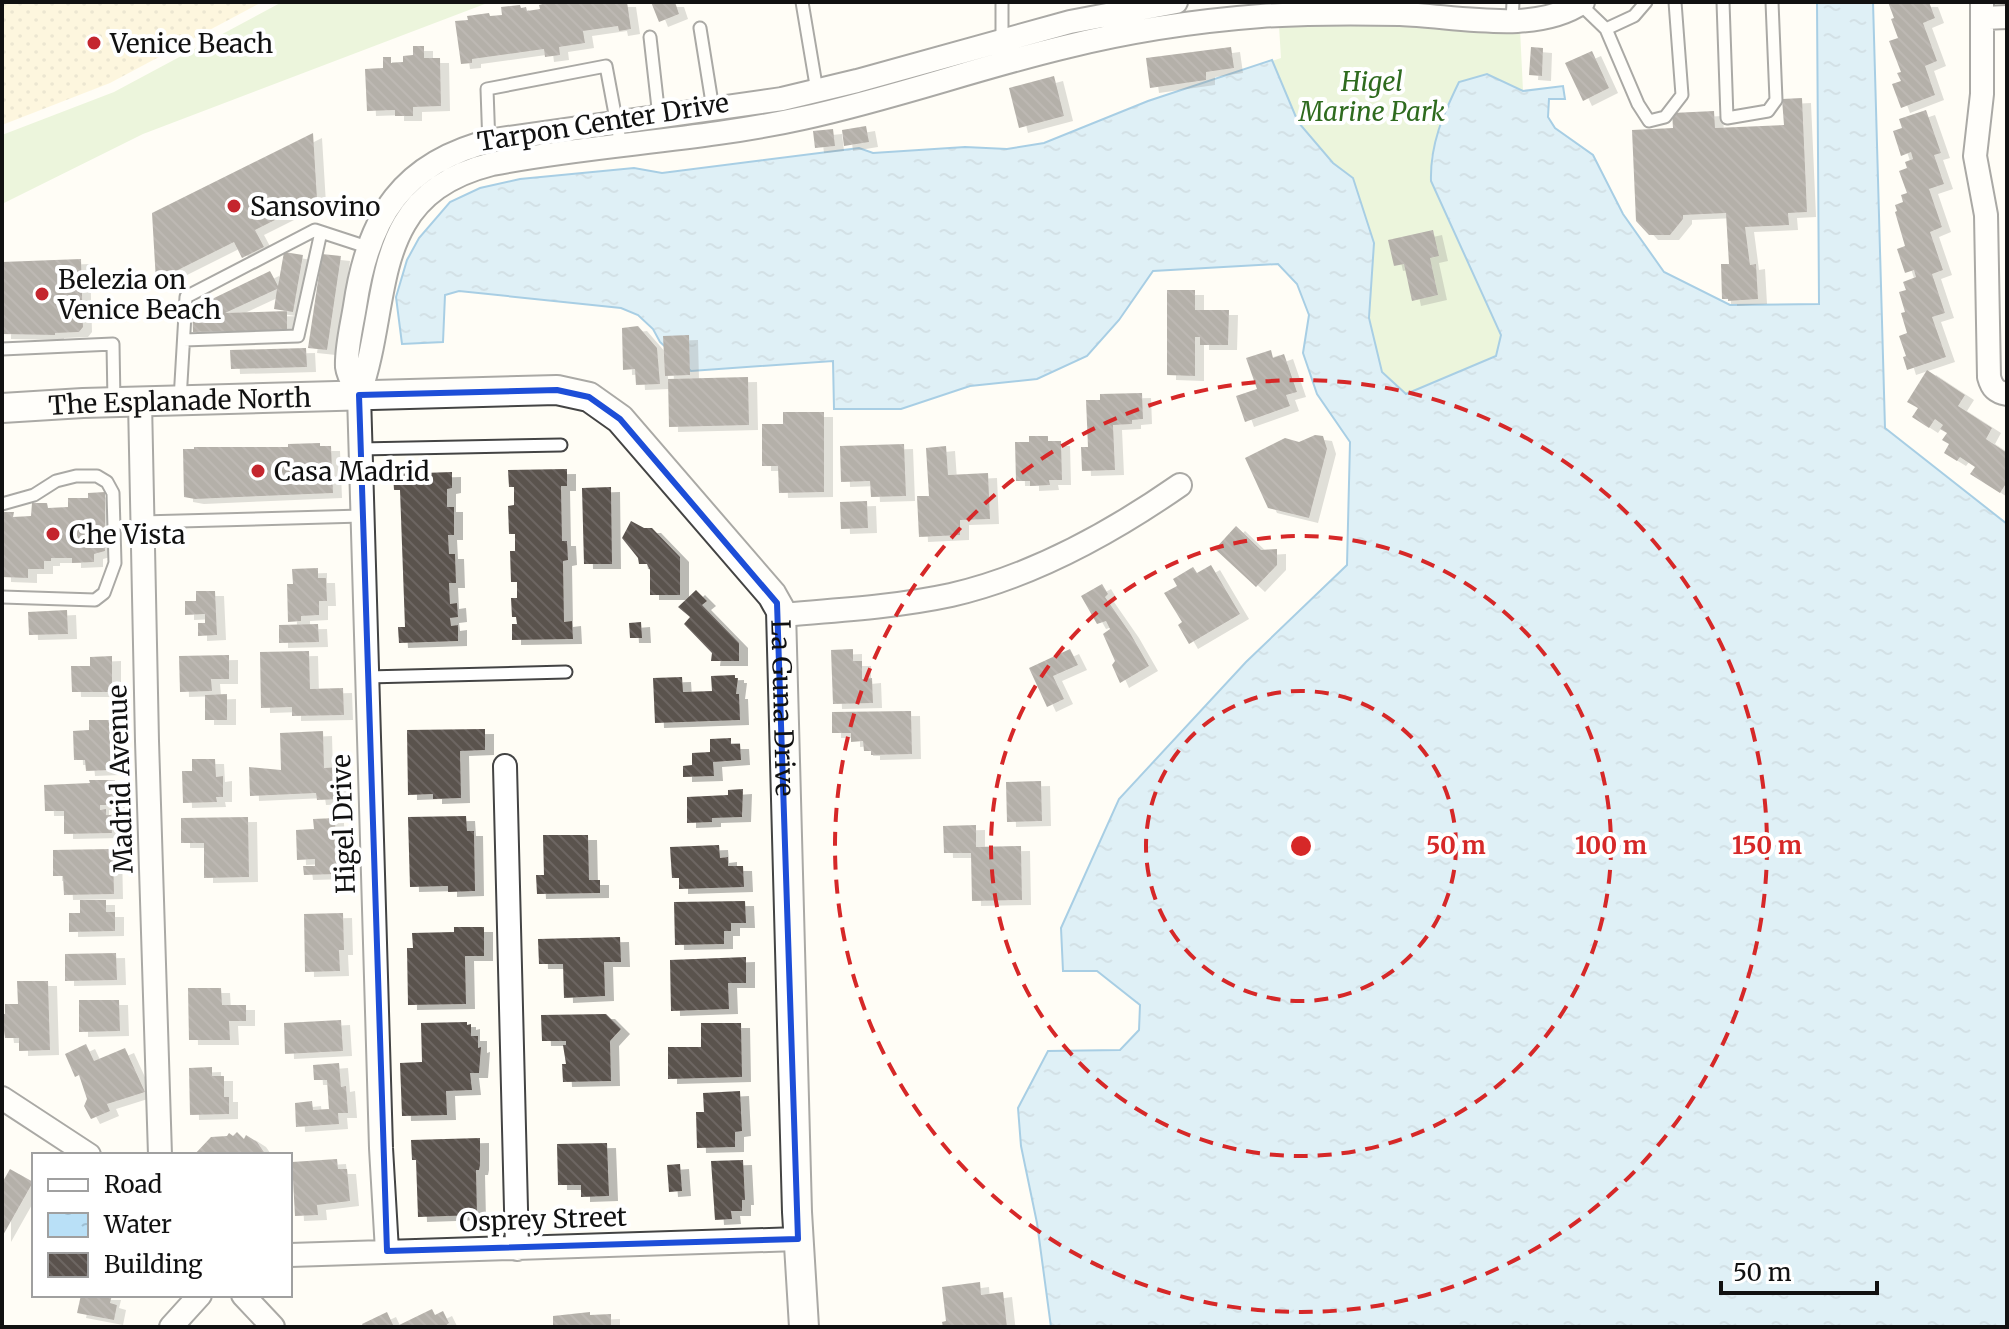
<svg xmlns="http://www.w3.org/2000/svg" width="2009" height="1329" font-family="Merriweather,serif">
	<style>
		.grass { fill: #d5ebbd }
		.sand { fill: url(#sand-dots) }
		.water { fill: url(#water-ripples); stroke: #3f96cf; stroke-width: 2 }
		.building { fill: url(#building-back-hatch); filter: url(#shadow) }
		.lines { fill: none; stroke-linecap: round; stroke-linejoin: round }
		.service-casing { stroke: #444; stroke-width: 15 }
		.minor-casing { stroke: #444; stroke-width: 26 }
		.tertiary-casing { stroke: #444; stroke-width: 32 }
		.service { stroke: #fff; stroke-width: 11 }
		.minor { stroke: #fff; stroke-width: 22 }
		.tertiary { stroke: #fff; stroke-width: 28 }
		.marked { fill: none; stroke: #1d4ed8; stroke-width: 6; stroke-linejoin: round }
		.ring { fill: none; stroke: #d62828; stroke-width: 4; stroke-dasharray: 14 10 }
		.poi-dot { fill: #c4262e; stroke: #fff; stroke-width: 3 }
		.labels { text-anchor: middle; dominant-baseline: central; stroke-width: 8; stroke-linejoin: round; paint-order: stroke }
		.poi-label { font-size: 26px; fill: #111; stroke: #fff; text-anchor: start }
		.park-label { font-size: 26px; font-style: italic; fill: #2f6b1f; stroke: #fff }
		.street-label { font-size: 26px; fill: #111; stroke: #fff }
		.centre { fill: #d62828; stroke: #fff; stroke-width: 4 }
		.ring-label { font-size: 24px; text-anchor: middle; font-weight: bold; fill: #d62828; stroke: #fff; stroke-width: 8; stroke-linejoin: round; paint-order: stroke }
	</style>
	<defs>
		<pattern id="sand-dots" width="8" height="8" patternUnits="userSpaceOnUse" patternTransform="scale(2)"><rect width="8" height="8" fill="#fbeec1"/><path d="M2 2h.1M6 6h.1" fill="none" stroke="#d6cba5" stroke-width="1.8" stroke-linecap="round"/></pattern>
		<pattern id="water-ripples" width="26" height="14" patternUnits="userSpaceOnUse" patternTransform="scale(2)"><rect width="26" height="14" fill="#b9e0f7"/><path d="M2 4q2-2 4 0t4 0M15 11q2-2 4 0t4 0" fill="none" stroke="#9ebfd3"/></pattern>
		<pattern id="building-back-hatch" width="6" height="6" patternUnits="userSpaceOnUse" patternTransform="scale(2)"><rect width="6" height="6" fill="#5a524d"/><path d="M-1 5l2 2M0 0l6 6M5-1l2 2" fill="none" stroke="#6d6662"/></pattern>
		<filter id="shadow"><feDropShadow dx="9" dy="5" stdDeviation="0" flood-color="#0004"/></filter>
	</defs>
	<rect width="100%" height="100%" fill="#fffdf5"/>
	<path class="grass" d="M282 2H490L143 134 2 204V135L114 92Z
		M1359 23 1520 29 1523 91 1487 74 1459 82 1431 157V181L1501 335 1497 356 1406 394 1382 372 1369 318 1374 243 1353 178 1333 163 1298 122 1272 61 1281 58 1279 26Z"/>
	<path class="sand" d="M2 2H262L110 83 2 125Z"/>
	<path class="water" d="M1817 2H1873L1885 428 2007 524V1327H1051L1037 1223 1021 1146 1018 1108 1048 1051 1120 1050 1139 1030 1140 1005 1097 971H1063L1061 928 1119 799 1246 662 1347 565 1350 442 1317 394 1303 353 1309 315 1297 284 1278 264 1153 271 1119 320 1087 356 1037 379 970 386 901 409H834L833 361 691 371 660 342 653 329 638 315 621 308 459 291 445 295 443 342 402 344 396 297 407 260 419 238 450 202 480 188 520 179 634 168 662 173 859 148 873 153 965 147 1007 149 1044 143 1148 101 1272 60 1298 122 1333 163 1353 178 1374 243 1369 318 1382 372 1406 394 1496 356 1501 335 1431 181C1430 144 1443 115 1459 82L1487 74 1523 91 1563 86 1565 99H1549L1548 117 1555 128 1593 155 1623 214 1664 272 1730 305 1819 304Z"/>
	<path class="building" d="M550 2H627L631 29 619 31 618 26 583 31 585 43 559 47 560 55 545 57 544 49 472 59V63L461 64 455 21 468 20 467 16 489 13 490 16 502 15 501 7 520 5 521 8 526 7 527 11 540 9 539 5Z
		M651 2H675L679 14 659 22Z
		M1888 2H1929L1935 18 1923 23 1937 61 1925 66 1935 95 1901 108 1892 84 1901 81 1897 73 1901 72 1889 41 1898 38 1891 19 1894 18Z
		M413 46H424V58H440L441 106 413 107V116H395V110L367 111 365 69 383 68V57H391V63L403 62V56L413 55Z
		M1231 47 1234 68 1206 72V80L1150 88 1146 58Z
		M1531 47 1543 48 1542 76 1529 75Z
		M1592 51 1609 88 1583 101 1565 63Z
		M1054 76 1064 116 1019 128 1009 88Z
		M1802 98 1807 212 1788 213 1789 225 1745 227 1750 265 1756 264 1758 299 1728 301V299H1722L1721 264H1729L1726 213 1683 215V219L1670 235H1649L1636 221 1632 130 1673 128 1672 113 1714 111 1715 128 1784 125 1782 99Z
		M1926 110 1941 153 1934 155 1944 184 1929 189 1942 227 1930 232 1943 270 1932 274 1945 313 1932 317 1946 357 1907 370 1903 357 1906 356 1899 336 1907 333 1901 313 1905 312 1899 292 1906 290 1903 282 1916 277 1914 270 1905 273 1897 249 1905 246 1895 212 1897 211 1895 205 1903 202 1901 195 1907 193 1899 171 1907 168 1905 162 1913 159 1911 152 1901 156 1893 131 1902 128 1899 119Z
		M866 126 869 142 844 146 842 130Z
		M833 129 835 146 815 148 813 131Z
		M313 133 317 199 255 230 264 247 242 258 234 242 156 281 152 213Z
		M1433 230 1439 256 1430 258 1438 295 1412 301 1404 264 1394 266 1388 240Z
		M284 252 303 255 293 312 274 309 277 289 225 313 287 311V330L193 332 192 303H210L211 314H217L210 300 270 271 278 286Z
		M322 254 341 256 327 350 308 348Z
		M81 259 83 327 79 332 55 333V335L2 334V262Z
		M1167 290H1195V310H1229L1228 345H1200V337H1195V376L1167 375Z
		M638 326 657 348 660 384 636 385 635 369 623 370 622 328Z
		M689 335 690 375 665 376 663 336Z
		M306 348 307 367 231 369 230 350Z
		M1271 350 1273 358 1284 354 1297 392 1286 395 1290 406 1245 422 1236 396 1257 389 1246 358Z
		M1927 370 1965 395 1958 406 1992 428 1986 439 2007 453V482L2000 493 1970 474 1975 467 1960 457 1957 461 1944 453 1949 444 1942 440 1947 433 1940 429 1943 425 1935 419 1929 428 1912 417 1918 408 1907 402Z
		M748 377 749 425 669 427 668 379Z
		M1142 393 1143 419 1132 420V424L1113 425 1115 470 1082 471 1081 447H1088L1086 400H1100V394Z
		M783 412H824V492L779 493 778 466H762V424H783Z
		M1315 435 1323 436 1327 449 1309 518 1268 508 1245 458 1285 438 1299 442Z
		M1029 436H1048V441H1061L1062 480H1049L1050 485 1030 486V481H1016L1015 442H1029Z
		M320 443V446H331L333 493 195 499 184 497 183 449H194V447H288V444Z
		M904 444 906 496 871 497 870 481 841 482 840 446Z
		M946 446 948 475 988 473 990 519 960 520V535L919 537 917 496H929L926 448Z
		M567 469V486H561L562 541H567L568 560 563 561 564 622 572 621 573 639 512 640V624H517L516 617H512L511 598H517V582H511L510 551H515V534H509L508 506 514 505V487H509L508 470Z
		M452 472V488L447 489V507H454V535H448L449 554H455L456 583H449L450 604 457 603 458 617 450 618 451 626 458 625V641L399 643 398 627H405L400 490H394L393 474Z
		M611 487 612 564H584L582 488Z
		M105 492V551L94 554V562L72 563V558H51V561H44V569H28V578L2 577V512H14L13 517 31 516 32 503H47L48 508 68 507V498H88V493Z
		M867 501 868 528 841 529 840 502Z
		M631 521 644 528H652L680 557V595H650V570L647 564H639L638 558 622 538Z
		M1236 526 1261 550 1277 549V565L1256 587 1215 549Z
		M1211 565 1240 614 1189 644 1178 625 1182 622 1164 593 1177 586 1173 579 1193 567 1197 573Z
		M318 568V578H326L327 601H319V615L301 616V621L288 622 287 584H293L292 569Z
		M1102 584 1108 594 1105 597 1130 633 1149 666 1120 683 1112 665 1115 661 1103 634 1110 629 1106 621 1097 624 1081 596Z
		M696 590 707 601 702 605 739 643V661H711L712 653 684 624 690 617 678 607Z
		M196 591H215L217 635 198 636V623H205V614L185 615V601H196Z
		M67 610 68 634 29 635 28 612Z
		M641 622 642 638H630L629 623Z
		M318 624 319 642 279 643V625Z
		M853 649V661H862V679L872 678 873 703 833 704 831 650Z
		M1070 649 1078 665 1053 676 1064 699 1047 707 1029 668Z
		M309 651 310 689 343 688 344 715 292 716V707L261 708 260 652Z
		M229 655V679H211L212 691 180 692 179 656Z
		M112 656V692H72L71 666H90V657Z
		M735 675V678H738L736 694H739L740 720 655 723 653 678 682 677 683 692 712 691 711 676Z
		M227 694V720H205V695Z
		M911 711 912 754 871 755V751H864L863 741 851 742V733H832V712Z
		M89 720H109L111 770 86 771 85 760H74L73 731 89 730Z
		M485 729V750L460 751 461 798 433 799V794L408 795 407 730Z
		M323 731 324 768 341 767V799L317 800 316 793 250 796 249 767 281 770 280 733Z
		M731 738V744H740L741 760 713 762 714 776 683 777V766L692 765V753L710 752V739Z
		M192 759H215L216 777 223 776V797H216L217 802 183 803 182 771H192Z
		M89 780H115L116 805H100V810L106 809V815H111L112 833 64 834V811H45L44 785 90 783Z
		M1041 781 1042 821 1007 822 1006 782Z
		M743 789 742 817 712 818V822L687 823V797L728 795V790Z
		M466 816 467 831H474L475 891 448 892V886L410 887 408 817Z
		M248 817 249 877 204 878V843H181V818Z
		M335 818 337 874 304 875 303 866H315V859L297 860 296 830 314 829 313 819Z
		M976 825V847L1021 846 1022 900 972 901 971 853H944L943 826Z
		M543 835H588L589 880H600V893L537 894 536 875H544Z
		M719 845 720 858 728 857V866H743L744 887 679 889V878H672L670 847Z
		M113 849 114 894 64 895 63 876H53V850Z
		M80 900H106V912H115V931L69 932V913H80Z
		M745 901 746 923H731V931H724V944L675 945 674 902Z
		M343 913 344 950H339L340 971 305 972 304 914Z
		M454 927H484V956H465L466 1004 408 1005 407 948H413L412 933 454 932Z
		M620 937 621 962H604L605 996 564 998 563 964H539L538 939Z
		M116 953 117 980 65 981V954Z
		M746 957V983H728L729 1009 671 1011 670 960Z
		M17 981H48L50 1050 19 1051V1038H5L2 1014H5V1004H18Z
		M188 988H221L222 1005H246V1021H229L230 1040H189Z
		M79 1000H119L120 1031 79 1032Z
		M606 1014 621 1029 610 1041 611 1081 563 1082 562 1064H566L563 1045H566V1041H542L541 1015Z
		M341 1020 343 1051 285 1054 284 1023Z
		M467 1022V1025L471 1024V1036H478V1048L481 1047 479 1073H470L472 1090 446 1091 447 1115 402 1116 400 1063 422 1062 421 1023Z
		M701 1023H741L742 1077 668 1079V1047H701Z
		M86 1044 94 1061 125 1048 145 1092 107 1104 110 1111 91 1119 84 1106 87 1099 79 1075 75 1077 65 1054Z
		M339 1063 341 1087 346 1086 348 1113H338L339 1124 296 1127 295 1103 312 1101 313 1110 329 1109 327 1080H314L313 1065Z
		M212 1067V1076H224V1097H229V1114L190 1115 189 1068Z
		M740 1091 742 1131 735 1132V1147L697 1148 696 1112H704L703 1093Z
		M237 1132 244 1139 246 1135 257 1142 266 1155H194L211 1137 227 1136 229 1133 233 1136Z
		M480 1138V1165L479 1170H476L477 1215 418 1217 416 1160H412L411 1140Z
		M607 1143 609 1196 581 1197V1185H558L557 1144Z
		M337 1159 338 1169H347L350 1201 317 1205 318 1215 295 1216 292 1162Z
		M743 1160 745 1200H742V1211H731L732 1219 715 1220 711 1161Z
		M680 1164 682 1191 669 1192 667 1165Z
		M10 1169 33 1182 2 1237V1183Z
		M980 1282 981 1295 1003 1292 1007 1327H943L942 1322 946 1321 942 1287Z
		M81 1295H112L110 1303 117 1305 114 1320 77 1313Z
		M432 1309 435 1315 443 1311 449 1323 444 1327H395Z
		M387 1312 394 1327H364L362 1324Z
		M590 1312V1315L611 1314V1327H553V1316Z"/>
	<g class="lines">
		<g class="service-casing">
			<path id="service" d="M802 2 817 91
				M1723 2 1727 118 1768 111 1776 100 1772 2
				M1579 3 1606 29 1638 104 1649 121 1665 117 1682 95 1675 2
				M1512 20 1513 2
				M700 28 713 109
				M1606 29 1634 16 1646 2
				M650 37 659 117
				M1002 41V2
				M489 146 487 89 606 66 621 146
				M184 340 298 336 321 232
				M2 349 113 344 114 402
				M180 400 186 297 315 230 367 247
				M360 449 561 445
				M2 504 34 495 56 481 76 476H97L107 482 113 493 115 563 104 593 95 600 2 597
				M142 522 362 516
				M367 677 566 672"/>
		</g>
		<g class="minor-casing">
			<path id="minor" d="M1982 2V94L1975 156 1986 215 1989 377C1992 388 1996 392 2007 394
				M1983 18 2007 17
				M359 395C355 387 348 376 347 367 346 348 352 325 355 306 368 217 402 162 494 140L782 99 857 81 1070 22 1176 2
				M140 402 147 741 160 1155
				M781 615C838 610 895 607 951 595 1034 576 1111 533 1180 485
				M505 766 517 1249
				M2 1098 89 1155
				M387 1251 381 1148 359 395C393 300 365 196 492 164 595 144 700 141 803 118 891 99 977 68 1065 47 1129 31 1195 21 1261 16 1307 13 1354 13 1400 14 1457 16 1535 35 1583 2
				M290 1255 798 1239
				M243 1295 273 1327
				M171 1327 200 1295"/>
		</g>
		<g class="tertiary-casing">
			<g id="tertiary">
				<path id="s1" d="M2 408 83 403 557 390 589 397 620 419 772 595 781 611 797 1212 804 1327"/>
			</g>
		</g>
		<use href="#service" class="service"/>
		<use href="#minor" class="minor"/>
		<use href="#tertiary" class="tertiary"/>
	</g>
	<path d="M0 0H2009V1329H0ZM557 390 589 397 620 419 777 603 798 1239 387 1251 359 395Z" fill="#fffdf5" fill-opacity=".55" fill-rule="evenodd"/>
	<path class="marked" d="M557 390 589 397 620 419 777 603 798 1239 387 1251 359 395Z"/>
	<g class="ring">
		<circle cx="1301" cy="846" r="155"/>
		<circle cx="1301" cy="846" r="310"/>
		<circle cx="1301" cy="846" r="466"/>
	</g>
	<g class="poi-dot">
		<circle cx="94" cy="43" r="8"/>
		<circle cx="234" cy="206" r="8"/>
		<circle cx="42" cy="294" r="8"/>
		<circle cx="258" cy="471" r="8"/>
		<circle cx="53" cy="534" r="8"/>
	</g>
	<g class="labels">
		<g class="poi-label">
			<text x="110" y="43">Venice Beach</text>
			<text x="250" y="206">Sansovino</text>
			<text x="58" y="279">Belezia on<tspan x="58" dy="30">Venice Beach</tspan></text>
			<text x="274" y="471">Casa Madrid</text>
			<text x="69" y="534">Che Vista</text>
		</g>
		<g class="park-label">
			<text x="1372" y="81">Higel<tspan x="1372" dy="30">Marine Park</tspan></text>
		</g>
		<g class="street-label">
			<text transform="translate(603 122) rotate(-9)">Tarpon Center Drive</text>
			<text stroke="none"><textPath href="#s1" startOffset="178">The Esplanade North</textPath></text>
			<text stroke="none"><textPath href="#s1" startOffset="974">La Guna Drive</textPath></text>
			<text transform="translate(120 779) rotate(-92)">Madrid Avenue</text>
			<text transform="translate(343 824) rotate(-92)">Higel Drive</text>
			<text transform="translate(543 1219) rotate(-2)">Osprey Street</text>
		</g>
	</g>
	<circle cx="1301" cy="846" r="12" class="centre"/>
	<g class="ring-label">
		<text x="1456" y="854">50 m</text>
		<text x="1611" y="854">100 m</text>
		<text x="1767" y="854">150 m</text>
	</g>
	<rect width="2009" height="1329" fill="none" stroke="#111111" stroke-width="8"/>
	<rect x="32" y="1153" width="260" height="144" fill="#ffffff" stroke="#a0a0a0" stroke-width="2"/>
	<rect x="48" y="1179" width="40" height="12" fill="#ffffff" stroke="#a0a0a0" stroke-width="2"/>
	<text x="104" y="1193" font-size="24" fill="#111111">Road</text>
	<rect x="48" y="1213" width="40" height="24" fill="url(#water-ripples)" stroke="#a0a0a0" stroke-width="2"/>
	<text x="104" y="1233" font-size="24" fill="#111111">Water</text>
	<rect x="48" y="1253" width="40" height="24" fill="url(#building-back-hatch)" stroke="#a0a0a0" stroke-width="2"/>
	<text x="104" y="1273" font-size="24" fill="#111111">Building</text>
	<path d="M1721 1281v12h156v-12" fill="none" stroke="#111111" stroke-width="4"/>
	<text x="1733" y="1281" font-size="24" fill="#111111" stroke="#ffffff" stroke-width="6" paint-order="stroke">50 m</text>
</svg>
